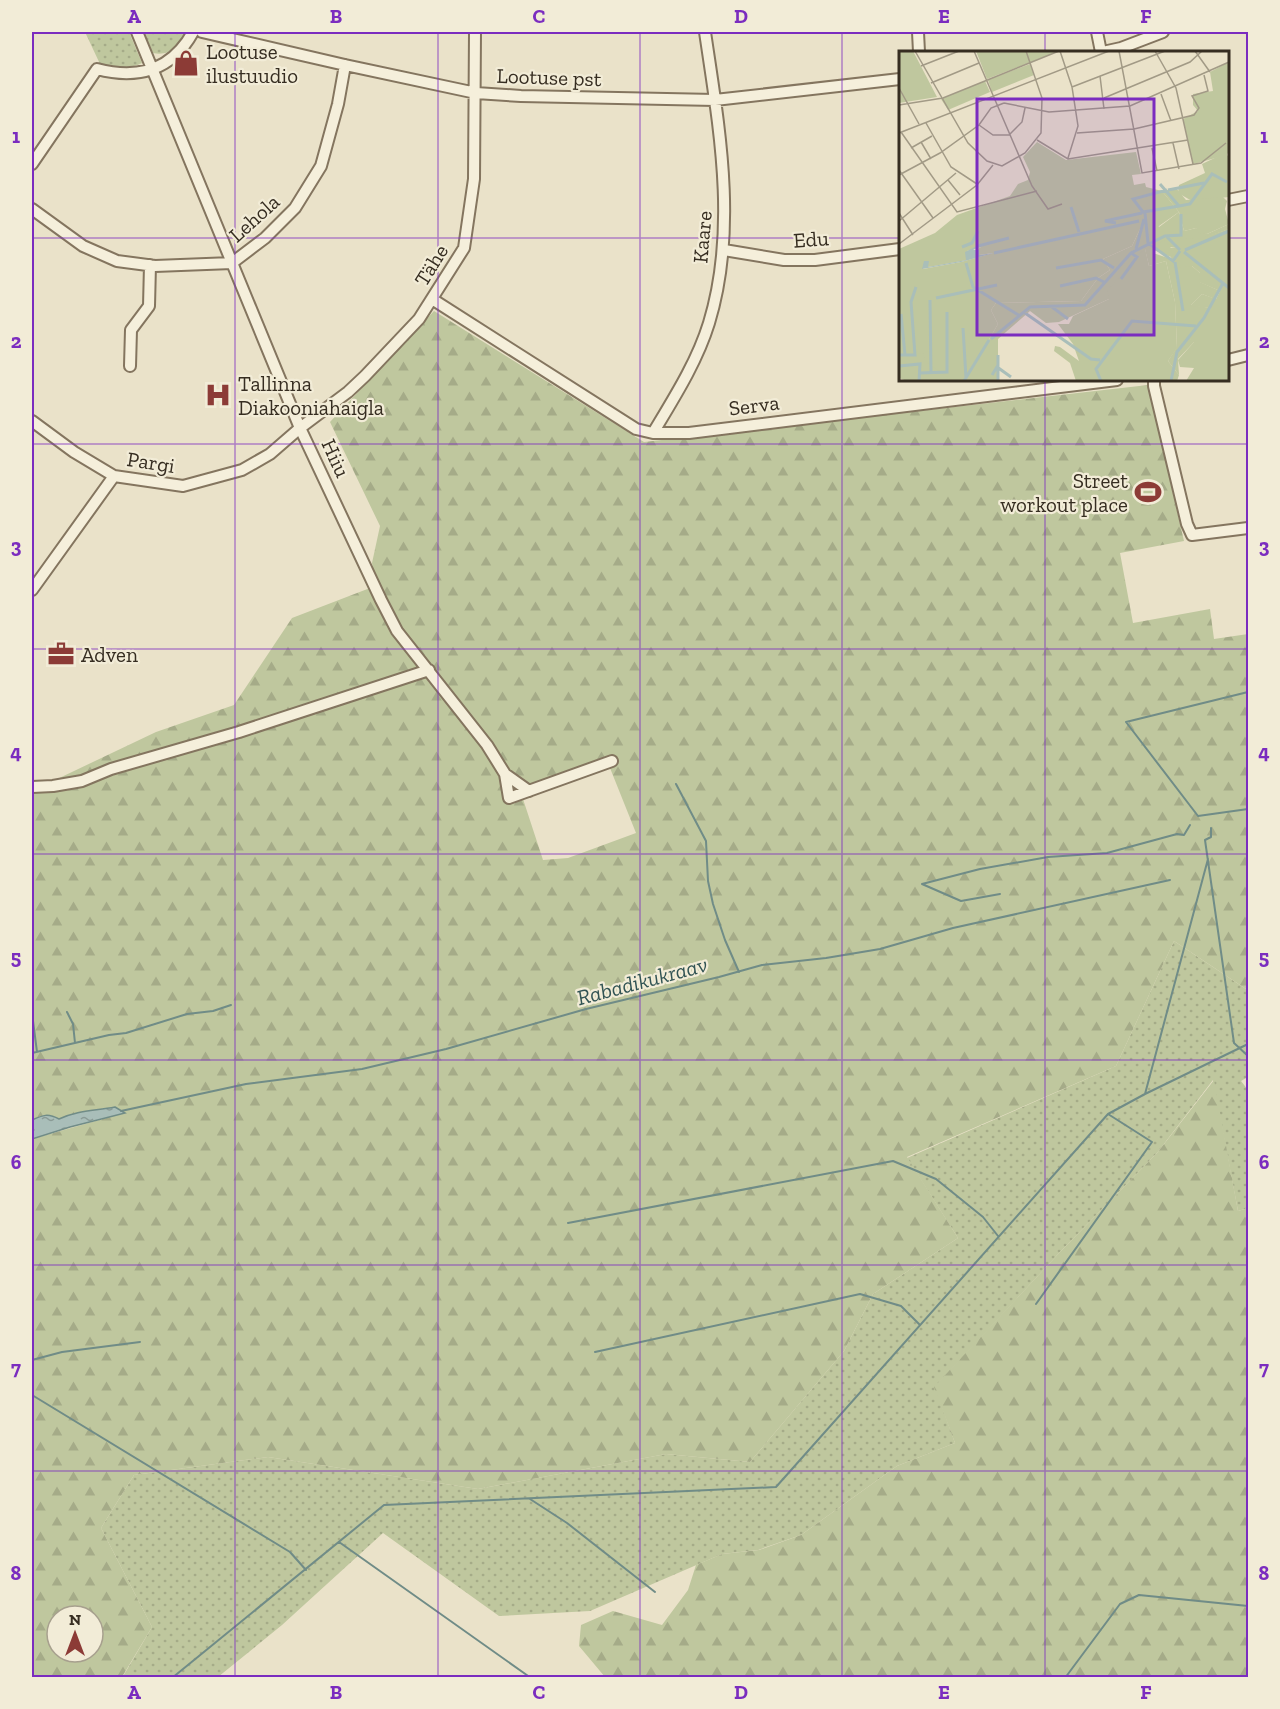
<svg xmlns="http://www.w3.org/2000/svg" width="1280" height="1709" font-family="'Zilla Slab',serif">
	<style>
		.grass { fill: url(#grass-dots) }
		.forest { fill: url(#forest-firs); fill-rule: evenodd }
		.water { fill: url(#water-ripples); stroke: #708c87; stroke-width: 1.5 }
		.lines { fill: none; stroke-linecap: round; stroke-linejoin: round }
		.stream { stroke: #708c87; stroke-width: 2 }
		.minor-casing { stroke: #84755f; stroke-width: 14 }
		.minor { stroke: #f5efdb; stroke-width: 10 }
		.grid { fill: none; stroke: #7b2cbf; stroke-width: 1.5; stroke-opacity: 0.55 }
		.labels { text-anchor: middle; dominant-baseline: central; stroke-width: 4.5; stroke-linejoin: round; paint-order: stroke }
		.poi-label { font-size: 21px; fill: #362d21; stroke: #f2ecd7; text-anchor: start }
		.street-label { font-size: 21px; fill: #362d21; stroke: #f2ecd7 }
		.water-label { font-size: 22px; font-style: italic; fill: #325454; stroke: #f2ecd7 }
		.inset-river { fill: none; stroke: #a9beb9; stroke-width: 3 }
		.inset-road { fill: none; stroke: #a29a86; stroke-width: 1.5 }
		.view { fill: #7b2cbf; fill-opacity: 0.15; stroke: #7b2cbf; stroke-width: 3 }
		.inset-edge { fill: none; stroke: #362d21; stroke-width: 3 }
		.neatline { fill: none; stroke: #7b2cbf; stroke-width: 2 }
		.grid-label { font-size: 20px; text-anchor: middle; font-weight: bold; fill: #7b2cbf }
	</style>
	<defs>
		<pattern id="grass-dots" width="8" height="8" patternUnits="userSpaceOnUse" patternTransform="scale(1.5)"><rect width="8" height="8" fill="#bfc79e"/><path d="M2 2h.1M6 6h.1" fill="none" stroke="#a5ab88" stroke-width="1.8" stroke-linecap="round"/></pattern>
		<pattern id="forest-firs" width="22" height="20" patternUnits="userSpaceOnUse" patternTransform="scale(1.5)"><rect width="22" height="20" fill="#bfc79e"/><path d="M5 1l3.5 6h-7zM16 11l3.5 6h-7z" fill="#a5ab88"/></pattern>
		<pattern id="water-ripples" width="26" height="14" patternUnits="userSpaceOnUse" patternTransform="scale(1.5)"><rect width="26" height="14" fill="#a9beb9"/><path d="M2 4q2-2 4 0t4 0M15 11q2-2 4 0t4 0" fill="none" stroke="#8a9b96"/></pattern>
	</defs>
	<rect width="100%" height="100%" fill="#eae2c9"/>
	<path class="grass" d="M85 32H129L142 63C131 69 112 68 100 64Z
		M144 32H188C181 44 170 57 153 53Z
		M1174 941 1246 989H1248V1077L1241 1081 1248 1090V1208L1238 1211 1213 1080 1157 1153 1061 1251 935 1387 955 1443 897 1466 801 1535 758 1550 722 1554 590 1611 499 1616 383 1533 282 1625 218 1677 122 1678 152 1627 101 1528 134 1475 268 1457 478 1489 666 1454 750 1462 844 1351 873 1294 958 1238 907 1158 1116 1066Z"/>
	<path class="forest" d="M434 311 644 442 1148 385 1184 541 1120 553 1133 623 1210 609 1214 639 1248 634V989H1246L1174 941 1116 1066 907 1157 958 1238 873 1294 844 1351 750 1462 666 1454 478 1489 268 1457 134 1475 101 1528 152 1627 122 1677H32V1139L124 1113 115 1107C95 1111 78 1110 59 1119 48 1113 43 1115 32 1120V791L156 732 234 705 292 618 370 588 375 580 372 563 380 526 330 422ZM610 768 636 833 568 858 543 860 523 799 568 781ZM57 1616H93V1652H57Z
		M1214 1080 1238 1211 1248 1208V1677H605L579 1646 581 1625 613 1611 662 1625 688 1590 696 1565 722 1554 759 1550 801 1535 897 1466 955 1443 934 1387 1061 1251 1157 1153Z"/>
	<path class="water" d="M115 1107 125 1113 70 1127 32 1139V1120C43 1115 48 1113 59 1119 78 1110 95 1111 115 1107Z"/>
	<g class="lines">
		<path class="stream" d="M1248 692 1126 722 1198 816 1248 809
			M676 784 706 841 708 881 713 904 725 940 739 972
			M1211 828V837L1205 840 1234 1043 1248 1056
			M1000 894 961 901 922 884 980 869 1048 857 1107 853 1177 834 1184 835 1190 825
			M67 1012 73 1024 75 1043
			M32 1013 37 1052
			M32 1053 109 1035 126 1033 187 1014 213 1011 231 1005
			M1145 1094 1208 859
			M121 1111 246 1084 362 1069 446 1049 586 1009 719 977 762 965 826 958 880 949 953 928 1170 880
			M568 1223 893 1161 936 1179 983 1217 998 1236
			M1036 1304 1152 1142 1108 1114
			M595 1352 860 1294 901 1306 919 1324
			M32 1360 62 1352 140 1342
			M32 1395 290 1552 306 1570
			M530 1499 567 1523 655 1592
			M339 1542 531 1678
			M172 1678 384 1505 776 1487 1108 1114 1145 1094 1248 1044
			M1065 1678 1120 1604 1139 1595 1248 1606"/>
		<g class="minor-casing">
			<path id="minor" d="M137 32 300 428 381 600 397 631 487 745 505 774 509 798 612 761
				M202 32 345 65 476 93 521 96 715 100 900 79
				M918 32 919 52
				M1097 32 1101 52
				M1103 52 1121 48 1163 32
				M32 164 97 69C138 80 172 70 193 32
				M1228 200 1248 196
				M32 209 83 246 117 261 155 266 232 263 265 238 295 208 321 166 338 104 345 65
				M724 250 784 260H815L900 249
				M432 299 636 429 653 433H689L1117 380
				M1228 360 1248 355
				M130 366 131 330 149 306 150 265
				M1154 380V386L1187 524 1192 535 1248 528
				M32 421 74 452 114 476 183 486 242 470 270 454 300 428 348 392 365 376 419 319 464 248 474 179 475 32
				M653 433C674 398 697 362 709 323 738 228 719 127 705 32
				M32 590 114 476
				M505 774 529 791
				M32 787 53 786 82 781 111 769 239 732 429 670"/>
		</g>
		<use href="#minor" class="minor"/>
	</g>
	<path class="grid" d="M235 32V1678M438 32V1678M640 32V1678M842 32V1678M1045 32V52M32 238H900M1228 238H1248M1045 380V1678M32 444H1248M32 649H1248M32 854H1248M32 1060H1248M32 1265H1248M32 1471H1248"/>
	<defs>
		<g id="shop-bare" transform="scale(2.07)"><path d="M-5-2.5h2.3a2.7 3.5 0 0 1 5.4 0H5L5.5 6h-11ZM-1.5-2.5h3a1.5 2.3 0 0 0-3 0Z" fill="#8c3b36" stroke="#f2ecd7" stroke-width="2.5" paint-order="stroke"/></g>
		<g id="hospital-bare" transform="scale(2.07)"><path d="M-5-5h3v3.5h4V-5h3V5h-3V1.5h-4V5h-3Z" fill="#8c3b36" stroke="#f2ecd7" stroke-width="2.5" paint-order="stroke"/></g>
		<g id="stadium-bare" transform="scale(2.07)"><path d="M0-5a6.5 5 0 1 0 0 10a6.5 5 0 1 0 0-10ZM-3.5-1.8h7v3.6h-7Z" fill="#8c3b36" stroke="#f2ecd7" stroke-width="2.5" paint-order="stroke"/></g>
		<g id="office-bare" transform="scale(2.07)"><path d="M-6-3h4V-5.5h4V-3h4V5H-6ZM-1-4.5V-3h2v-1.5ZM-6 0V1H6V0Z" fill="#8c3b36" stroke="#f2ecd7" stroke-width="2.5" paint-order="stroke"/></g>
	</defs>
	<g fill-rule="evenodd">
		<use href="#shop-bare" x="186" y="63"/>
		<use href="#hospital-bare" x="218" y="395"/>
		<use href="#stadium-bare" x="1148" y="492"/>
		<use href="#office-bare" x="61" y="654"/>
	</g>
	<g class="labels">
		<g class="poi-label">
			<text x="206" y="51">Lootuse<tspan x="206" dy="24">ilustuudio</tspan></text>
			<text x="238" y="383">Tallinna<tspan x="238" dy="24">Diakooniahaigla</tspan></text>
			<text x="1128" y="480" text-anchor="end">Street<tspan x="1128" dy="24">workout place</tspan></text>
			<text x="81" y="654">Adven</text>
		</g>
		<g class="street-label">
			<text transform="translate(549 77) rotate(2)">Lootuse pst</text>
			<text transform="translate(254 218) rotate(-42)">Lehola</text>
			<text transform="translate(702 237) rotate(-85)">Kaare</text>
			<text transform="translate(811 239) rotate(-4)">Edu</text>
			<text transform="translate(431 265) rotate(-58)">Tähe</text>
			<text transform="translate(754 405) rotate(-7)">Serva</text>
			<text transform="translate(336 458) rotate(65)">Hiiu</text>
			<text transform="translate(151 462) rotate(9)">Pargi</text>
		</g>
		<g class="water-label">
			<text transform="translate(642 981) rotate(-15)">Rabadikukraav</text>
		</g>
	</g>
	<g transform="translate(899 51)">
		<rect width="330" height="330" fill="#eae2c9"/>
		<path d="M0 0H14L38 46 0 52ZM77 0H160L88 28ZM330 11V99L328 104 294 113 284 68 299 60 294 54V43L314 40 311 21ZM131 13 135 24 93 41 89 29ZM86 30 91 41 49 59 42 48ZM280 161 285 180 297 177 308 183 330 173V178L277 197 255 194 254 202 293 215 301 222V231L321 240 316 248 303 243 292 254 312 257 291 288 296 290 279 308 280 324 269 310 278 296 276 251 267 210 250 215 246 198 210 248 160 271 147 272 131 260 99 288V330H8L0 327V304L10 301 81 304 99 273 92 259 97 252 182 250 199 227 211 219 204 208 233 195 241 178 260 176Z" fill="#bfc79e"/>
		<path d="M138 91 167 109 237 101 242 123 233 124 235 134 246 132 247 136 263 140 280 161 260 175 257 183 251 185 241 178 233 195 204 208 211 219 199 227 182 250 97 252 92 259 99 273 81 304 51 328 26 310 24 302 0 304V198L36 182 58 164 111 145 119 133 129 129 131 121 124 106ZM82 196 74 200 80 204 94 202 62 211 24 218 26 210 29 216 68 209V200ZM326 102 330 106V146L293 150 279 142 280 134 306 122 303 113ZM330 178V330H287L295 317 281 316 279 309 295 291 290 288 312 257 291 255 303 243 317 248 321 240 300 231 301 222 293 215 275 217 272 206 250 197 265 189 272 197H277L279 188 302 187ZM246 197 250 215 267 210 276 251 278 297 269 310 280 324 278 330H177L171 312 155 300 156 295 161 296 180 310 174 293 159 273H170L174 265 210 248 208 240Z" fill="#bfc79e" fill-rule="evenodd"/>
		<path d="M277 137 287 149 324 146 328 150 326 158 330 173 308 183 300 182 297 177 285 180 280 161 263 140Z" fill="#bfc79e"/>
		<path d="M78 195H82L74 199H80V204L95 202 62 211 23 218 25 210H30L29 216 67 209 66 201Z" fill="#a9beb9"/>
		<path class="inset-river" d="M261 133 280 155M268 139 234 148 244 161 280 155 291 153 313 123 328 131M269 139 305 132M172 156 180 181M246 162 249 192 274 210 281 200M217 172 206 170 243 162M268 186 281 199M79 195 110 187M63 196 73 192 79 180M237 198 245 168M286 199 330 180M285 201 330 237M95 202 240 170M276 211 284 260M67 212 74 236 121 265M157 217 202 209 215 217M222 228 238 206 232 202M161 235 197 227 205 231M37 247 98 234M31 249 32 322M153 256 169 268M126 262 192 308 201 309M2 263 6 304M64 277 67 327M92 288 131 256 186 254 232 202 266 185 282 184V163M0 304H16L12 251 17 236M0 315 21 313 20 330M21 322 48 321V261M93 324 98 316 112 326M65 330 90 289M99 330V304M202 330 197 318 233 270 297 275M272 330 278 301 305 267 324 232"/>
		<path class="inset-road" d="M16 0 69 92 88 110 103 115 126 102 142 82 143 47 127 0M75 0 133 135 149 158 163 153M161 0 173 36 179 75 169 107M220 0 243 122 302 112 327 92M256 0 277 37 294 113M296 0 311 21M22 15 60 0M201 25 205 58M32 32 80 12M173 36 266 0M0 37 20 73M262 43 272 70M205 47 291 11 303 0M105 52 150 61 231 55 330 11M0 54 44 47 160 0M27 72 52 116 78 133M80 74 94 84H110L123 71 126 57M2 81 58 161 138 140M0 82 210 0M178 82 235 78 295 64 300 57 293 45 309 40 305 24M138 89 169 108 289 89M22 91 32 108M274 92 280 118M12 97 33 85M253 97 258 120M0 119 34 167M0 124 41 102 80 74 92 57 105 52M49 129 61 144M0 162 14 184M0 170 57 122M0 193 78 134 94 114"/>
		<path class="view" d="M78 48H255V284H78Z"/>
		<rect width="330" height="330" class="inset-edge"/>
	</g>
	<rect width="1280" height="1709" fill="none" stroke="#f2ecd7" stroke-width="66"/>
	<g transform="translate(75 1634)"><circle r="28" fill="#f2ecd7" stroke="#a7a08e" stroke-width="1.5"/>
	<path d="M0-4.5L10 22L0 15L-10 22Z" fill="#8c3b36"/>
	<text y="-9" font-size="16" font-weight="bold" text-anchor="middle" fill="#362d21">N</text>
	</g>
	<rect x="33" y="33" width="1214" height="1643" class="neatline"/>
	<g class="grid-label">
		<text x="134" y="23">A</text>
		<text x="336" y="23">B</text>
		<text x="539" y="23">C</text>
		<text x="741" y="23">D</text>
		<text x="944" y="23">E</text>
		<text x="1146" y="23">F</text>
		<text x="16" y="143">1</text>
		<text x="1264" y="143">1</text>
		<text x="16" y="348">2</text>
		<text x="1264" y="348">2</text>
		<text x="16" y="553">3</text>
		<text x="1264" y="553">3</text>
		<text x="16" y="759">4</text>
		<text x="1264" y="759">4</text>
		<text x="16" y="964">5</text>
		<text x="1264" y="964">5</text>
		<text x="16" y="1169">6</text>
		<text x="1264" y="1169">6</text>
		<text x="16" y="1375">7</text>
		<text x="1264" y="1375">7</text>
		<text x="16" y="1580">8</text>
		<text x="1264" y="1580">8</text>
		<text x="134" y="1699">A</text>
		<text x="336" y="1699">B</text>
		<text x="539" y="1699">C</text>
		<text x="741" y="1699">D</text>
		<text x="944" y="1699">E</text>
		<text x="1146" y="1699">F</text>
	</g>
</svg>
